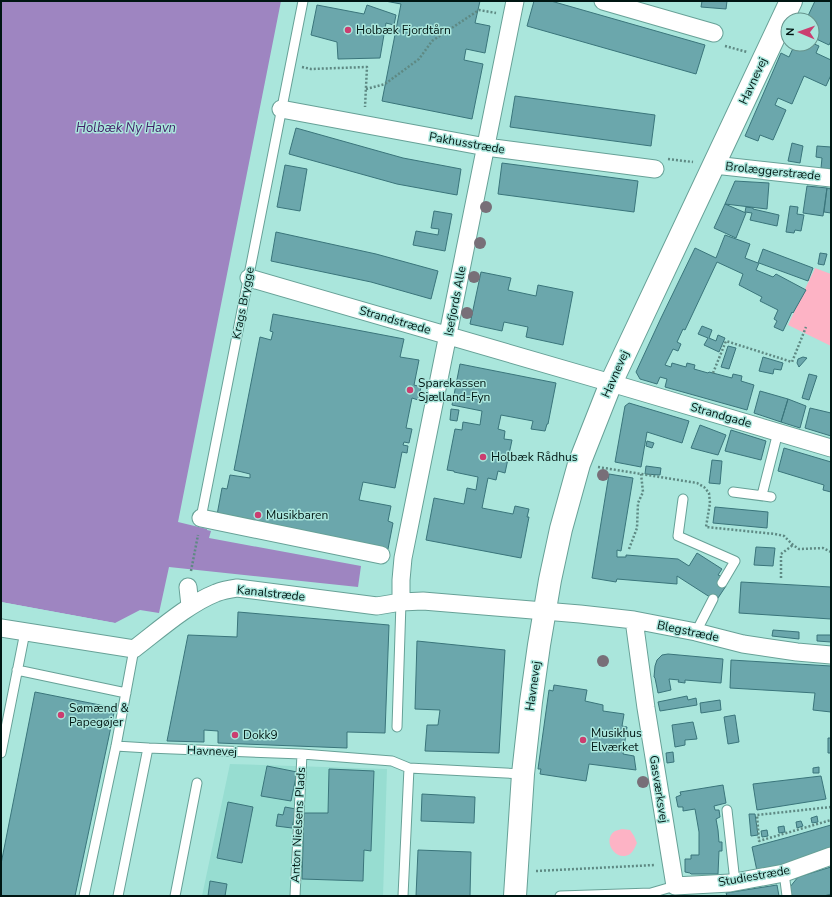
<svg xmlns="http://www.w3.org/2000/svg" width="832" height="897" font-family="'Nunito Sans',sans-serif">
	<style>
		.built { fill: #97ddd1 }
		.green { fill: #fdb3c5 }
		.water { fill: #9e85c1 }
		.pier { fill: #aae6dc }
		.building { fill: #6ba7ac; stroke: #3a757b }
		.lines { fill: none; stroke-linecap: round; stroke-linejoin: round }
		.lane-casing { stroke: #67a197; stroke-width: 11 }
		.street-casing { stroke: #67a197; stroke-width: 19 }
		.secondary-casing { stroke: #67a197; stroke-width: 24 }
		.path { stroke: #5e8983; stroke-width: 2.5; stroke-dasharray: 2 2; stroke-linecap: butt }
		.lane { stroke: #fff; stroke-width: 9 }
		.street { stroke: #fff; stroke-width: 17 }
		.secondary { stroke: #fff; stroke-width: 22 }
		.tree { fill: #786f78 }
		.poi-dot { fill: #cb3e70; stroke: #aae6dc; stroke-width: 1.5 }
		.labels { text-anchor: middle; dominant-baseline: central; stroke-width: 3; stroke-linejoin: round; paint-order: stroke }
		.poi-label { font-size: 12px; fill: #001613; stroke: #aae6dc; text-anchor: start }
		.street-label { font-size: 12px; fill: #001613; stroke: #aae6dc }
		.water-label { font-size: 13px; font-style: italic; fill: #411d66; stroke: #aae6dc }
	</style>
	<rect width="100%" height="100%" fill="#aae6dc"/>
	<path class="built" d="M230 764 387 769 383 896H202Z"/>
	<path class="green" d="M815 268 831 274V346L788 325Z
		M622 829 630 830 634 836 637 843C635 847 633 852 630 854 616 863 601 840 615 831 617 830 620 830 622 829Z"/>
	<path class="water" d="M1 1H281L178 522 207 529V530L211 531 209 538 361 566 358 587 169 567 159 613 140 610 115 623 1 602Z"/>
	<path class="pier" d="M1 602 115 623 112 625 1 604Z"/>
	<path class="building" d="M385 1H480L475 23 490 26 485 53 466 49 464 60 483 64 472 119 382 101 401 4Z
		M534 1H551L705 45 696 74 527 26Z
		M698 1H727L726 9 701 7 702 1Z
		M815 1H831V41L829 45 812 37V20L807 18Z
		M317 5 364 14 367 5 396 15 394 25 386 23 380 58 338 59 337 42 311 35Z
		M812 43 819 46 816 53 831 60V75L826 86 804 76 792 104 778 98 775 105 786 110 773 140 760 135 758 141 745 136 781 53 789 57 795 44H812Z
		M515 96 655 115 651 146 510 127Z
		M296 128 403 158 461 169 457 195 397 184 289 154Z
		M792 143 803 146 800 163 788 161Z
		M817 146 831 147V169L821 168 822 158 816 157Z
		M502 163 638 181 634 212 498 194Z
		M285 165 307 169 300 211 277 207Z
		M735 181 769 183 767 209 725 204Z
		M807 186 827 188 823 216 803 213Z
		M827 188 831 189V213L824 212Z
		M725 204 746 213 736 238 714 228Z
		M790 206 798 207 797 214 804 215 801 231 795 230 794 233 786 232Z
		M746 207 753 208V209L779 215 777 226 750 220 752 213 745 212Z
		M434 211 452 214 445 251 413 245 416 231 438 235 439 229 431 228Z
		M276 232 376 254 438 271 431 299 371 282 271 261Z
		M725 235 750 244 745 258 758 263 763 249 813 268 808 281 759 263 756 270 773 277 776 274 806 290 793 313 792 312 783 331 774 327 777 321 774 319 778 310 760 301 762 297 739 285 743 274 717 262 685 330 683 329 677 342 681 344 678 351 673 349 665 365 671 367 672 363 686 367 687 363 695 365 694 369 708 373 709 372 732 378 733 374 742 376 741 381 754 385 747 410 665 387 667 379 660 377 657 384 640 379 636 372 661 318 695 248 716 258Z
		M820 253 827 254 824 265 818 264Z
		M481 272 511 278 508 290 536 296 538 285 573 292 563 345 526 337 528 327 504 322 502 331 470 324Z
		M273 314 404 339 400 357 419 360 414 385 421 387 418 400 412 398 406 428 412 429 409 443 404 442 403 445 408 446 407 453 402 452 395 488 363 482 359 500 391 506 388 521 393 523 388 549 217 515 222 488 227 489 230 475 250 478V474L234 470 260 337 271 340 273 332 270 331Z
		M702 326 712 330 709 338 716 341 718 335 725 338 719 352 704 345 708 338 698 334Z
		M728 346 736 348 729 369 721 367Z
		M763 357 783 363 781 370 774 369 773 374 759 371Z
		M803 357 807 358 799 367 797 363 798 359Z
		M460 364 556 383 548 424H547L545 431 531 429 533 421 501 415 498 429 505 431 504 439 512 440 505 473 498 471 496 480 488 478 482 508 513 514 515 506 529 509 527 517H529L521 558 426 540 434 498 464 504 467 488 476 490 478 477 454 472V471L447 470 455 429 462 430 463 422 480 425 482 411 452 405Z
		M809 374 817 376 809 400 802 398Z
		M760 391 788 399 781 422 754 413Z
		M788 399 806 406 800 428 781 422Z
		M629 403 689 421 682 443 647 432 641 467 615 462 625 406Z
		M810 408 831 413V436L805 428Z
		M451 409 459 410 457 421 450 420Z
		M700 425 726 435 718 455 691 448Z
		M731 430 766 441 761 460 725 451Z
		M647 441 654 443 652 448 646 446Z
		M784 448 831 462V492L823 490 824 485 778 471Z
		M712 460 722 461 720 484 709 483Z
		M646 466 661 468 660 475 645 474Z
		M609 474 633 478 621 551 617 550V557H626V555L678 559 689 566 697 553 722 569 718 575 723 577 720 582 726 586 716 601 677 576V584L617 579 616 582 592 578Z
		M715 507 768 512 767 528 713 523Z
		M756 547 775 548 773 566 754 565Z
		M741 582 831 587V619L739 613Z
		M238 612 389 625 385 733 347 732V748L218 743V731L204 730V742L167 741 188 635 237 637Z
		M773 630 799 632V639L772 636Z
		M817 635H831V642L817 641Z
		M417 641 505 650 499 753 425 751 427 725H438L440 710 415 709Z
		M668 654 723 659 721 683 685 680V683L678 682 679 680 669 679 671 690 658 693 655 678 654 677 655 666 657 660 662 655Z
		M731 660 831 666V712L813 710 815 693 730 688Z
		M554 685 587 690 585 701 603 705V711L624 714 622 726 627 727 623 754 634 756 636 770 589 764 586 781 540 774 541 769H538L549 690 553 691Z
		M35 692 115 708 75 896H1V864Z
		M687 696 688 700 696 698 697 705 660 711 658 702Z
		M720 700 721 710 701 713 700 703Z
		M735 715 739 742 728 744 724 717Z
		M693 722 697 739 685 740V745L675 747 672 725Z
		M828 738H831V753H828Z
		M673 752 674 762 667 763 666 753Z
		M267 766 297 772 291 801 261 796Z
		M819 767V773H813V768Z
		M329 769 374 771 371 851 364 850 363 881 302 879 304 813H328Z
		M821 776 826 799 757 810 753 784Z
		M723 785 726 803 714 806 715 810H719L720 817 716 819 718 830 719 842H722V851H719L718 874H691L690 873 685 872V859H691V855H699V832L695 809 683 811V807H678L676 797 681 795 680 792Z
		M422 794 475 797 474 823 421 821Z
		M228 802 253 807 242 863 217 858Z
		M285 807 296 809 292 828 276 826 278 814 283 815Z
		M749 814H755L758 835 751 836Z
		M817 816 818 822 812 823 811 818Z
		M801 821 803 826 797 828 796 822Z
		M831 825V849L796 862 757 871 752 847 789 837Z
		M784 826 785 832 779 833 778 827Z
		M767 830 768 836 762 837 761 831Z
		M418 850 471 852 470 896H416Z
		M831 867V894L824 896H792L790 887 798 877Z
		M210 881 227 884 225 896H208Z
		M777 885 779 896H727L726 893Z"/>
	<g class="lines">
		<g class="lane-casing">
			<path id="lane" d="M733 492 771 497
				M762 495 778 432
				M683 499 678 536 735 561 722 583
				M201 518 303 1
				M696 632 713 599
				M17 670 126 693
				M397 727 401 602
				M116 746 148 748 302 754 392 761 409 768 523 774
				M1 753 25 632
				M727 810 735 882
				M784 873 787 896
				M84 896 116 746 134 649
				M118 896 148 748
				M175 896 197 783
				M295 896 302 754
				M403 896 409 768
				M560 896 651 893 675 886"/>
		</g>
		<g class="street-casing">
			<path id="street" d="M603 1 714 33
				M281 109 486 147 655 169
				M714 165 831 178
				M249 278 611 383 831 448
				M201 518 381 555
				M188 587 190 606
				M401 602V580L403 558 515 1
				M634 620 646 708 675 886 730 883 784 873 831 856
				M1 628 134 649C159 630 188 604 216 593 223 590 230 589 237 588L377 606 401 602 423 601 580 614 634 620 696 632 743 644 797 652 831 655"/>
		</g>
		<g class="secondary-casing">
			<path id="secondary" d="M515 896 523 774 531 702 539 645 550 580 561 529 579 464 611 383 791 1"/>
		</g>
		<path class="path" d="M725 46 747 52
			M302 67 311 69 367 67 365 107
			M366 89 385 84 419 59 432 41 479 10 496 13
			M668 159 693 162
			M713 373 726 341 792 362 806 327
			M598 467 697 483 704 487 709 493 710 503 706 527 775 534 784 536 793 545 799 549 823 548 831 552
			M629 549 637 528 638 503 643 492 641 474
			M191 571 198 535
			M781 578V554L793 545
			M831 807 757 815 759 841 831 820
			M536 871 655 865"/>
		<use href="#lane" class="lane"/>
		<use href="#street" class="street"/>
		<use href="#secondary" class="secondary"/>
	</g>
	<g class="tree">
		<circle cx="486" cy="207" r="6"/>
		<circle cx="480" cy="243" r="6"/>
		<circle cx="474" cy="277" r="6"/>
		<circle cx="467" cy="313" r="6"/>
		<circle cx="603" cy="475" r="6"/>
		<circle cx="603" cy="661" r="6"/>
		<circle cx="643" cy="782" r="6"/>
	</g>
	<g class="poi-dot">
		<circle cx="348" cy="30" r="4"/>
		<circle cx="410" cy="390" r="4"/>
		<circle cx="483" cy="457" r="4"/>
		<circle cx="258" cy="515" r="4"/>
		<circle cx="61" cy="715" r="4"/>
		<circle cx="235" cy="735" r="4"/>
		<circle cx="583" cy="740" r="4"/>
	</g>
	<g class="labels">
		<g class="poi-label">
			<text x="356" y="30">Holbæk Fjordtårn</text>
			<text x="418" y="383">Sparekassen<tspan x="418" dy="14">Sjælland-Fyn</tspan></text>
			<text x="491" y="457">Holbæk Rådhus</text>
			<text x="266" y="515">Musikbaren</text>
			<text x="69" y="708">Sømænd &amp;<tspan x="69" dy="14">Papegøjer</tspan></text>
			<text x="591" y="733">Musikhus<tspan x="591" dy="14">Elværket</tspan></text>
			<text x="243" y="735">Dokk9</text>
		</g>
		<g class="street-label">
			<text transform="translate(753 81) rotate(-65)">Havnevej</text>
			<text transform="translate(467 143) rotate(10)">Pakhusstræde</text>
			<text transform="translate(773 171) rotate(6)">Brolæggerstræde</text>
			<text transform="translate(455 301) rotate(-79)">Isefjords Alle</text>
			<text transform="translate(243 303) rotate(-79)">Krags Brygge</text>
			<text transform="translate(395 320) rotate(16)">Strandstræde</text>
			<text transform="translate(615 374) rotate(-66)">Havnevej</text>
			<text transform="translate(721 415) rotate(16)">Strandgade</text>
			<text transform="translate(271 593) rotate(6)">Kanalstræde</text>
			<text transform="translate(688 631) rotate(12)">Blegstræde</text>
			<text transform="translate(533 686) rotate(-82)">Havnevej</text>
			<text transform="translate(212 751) rotate(2)">Havnevej</text>
			<text transform="translate(659 789) rotate(81)">Gasværksvej</text>
			<text transform="translate(298 825) rotate(-87)">Anton Nielsens Plads</text>
			<text transform="translate(754 876) rotate(-10)">Studiestræde</text>
		</g>
		<g class="water-label">
			<text x="126" y="128">Holbæk Ny Havn</text>
		</g>
	</g>
	<rect width="832" height="897" fill="none" stroke="#001613" stroke-width="4"/>
	<g transform="translate(800 32) rotate(272)"><circle r="19" fill="#aae6dc" stroke="#66938c"/>
	<path d="M0-3L7 15L0 10L-7 15Z" fill="#cb3e70"/>
	<text y="-6" font-size="11" font-weight="bold" text-anchor="middle" fill="#001613">N</text>
	</g>
</svg>
